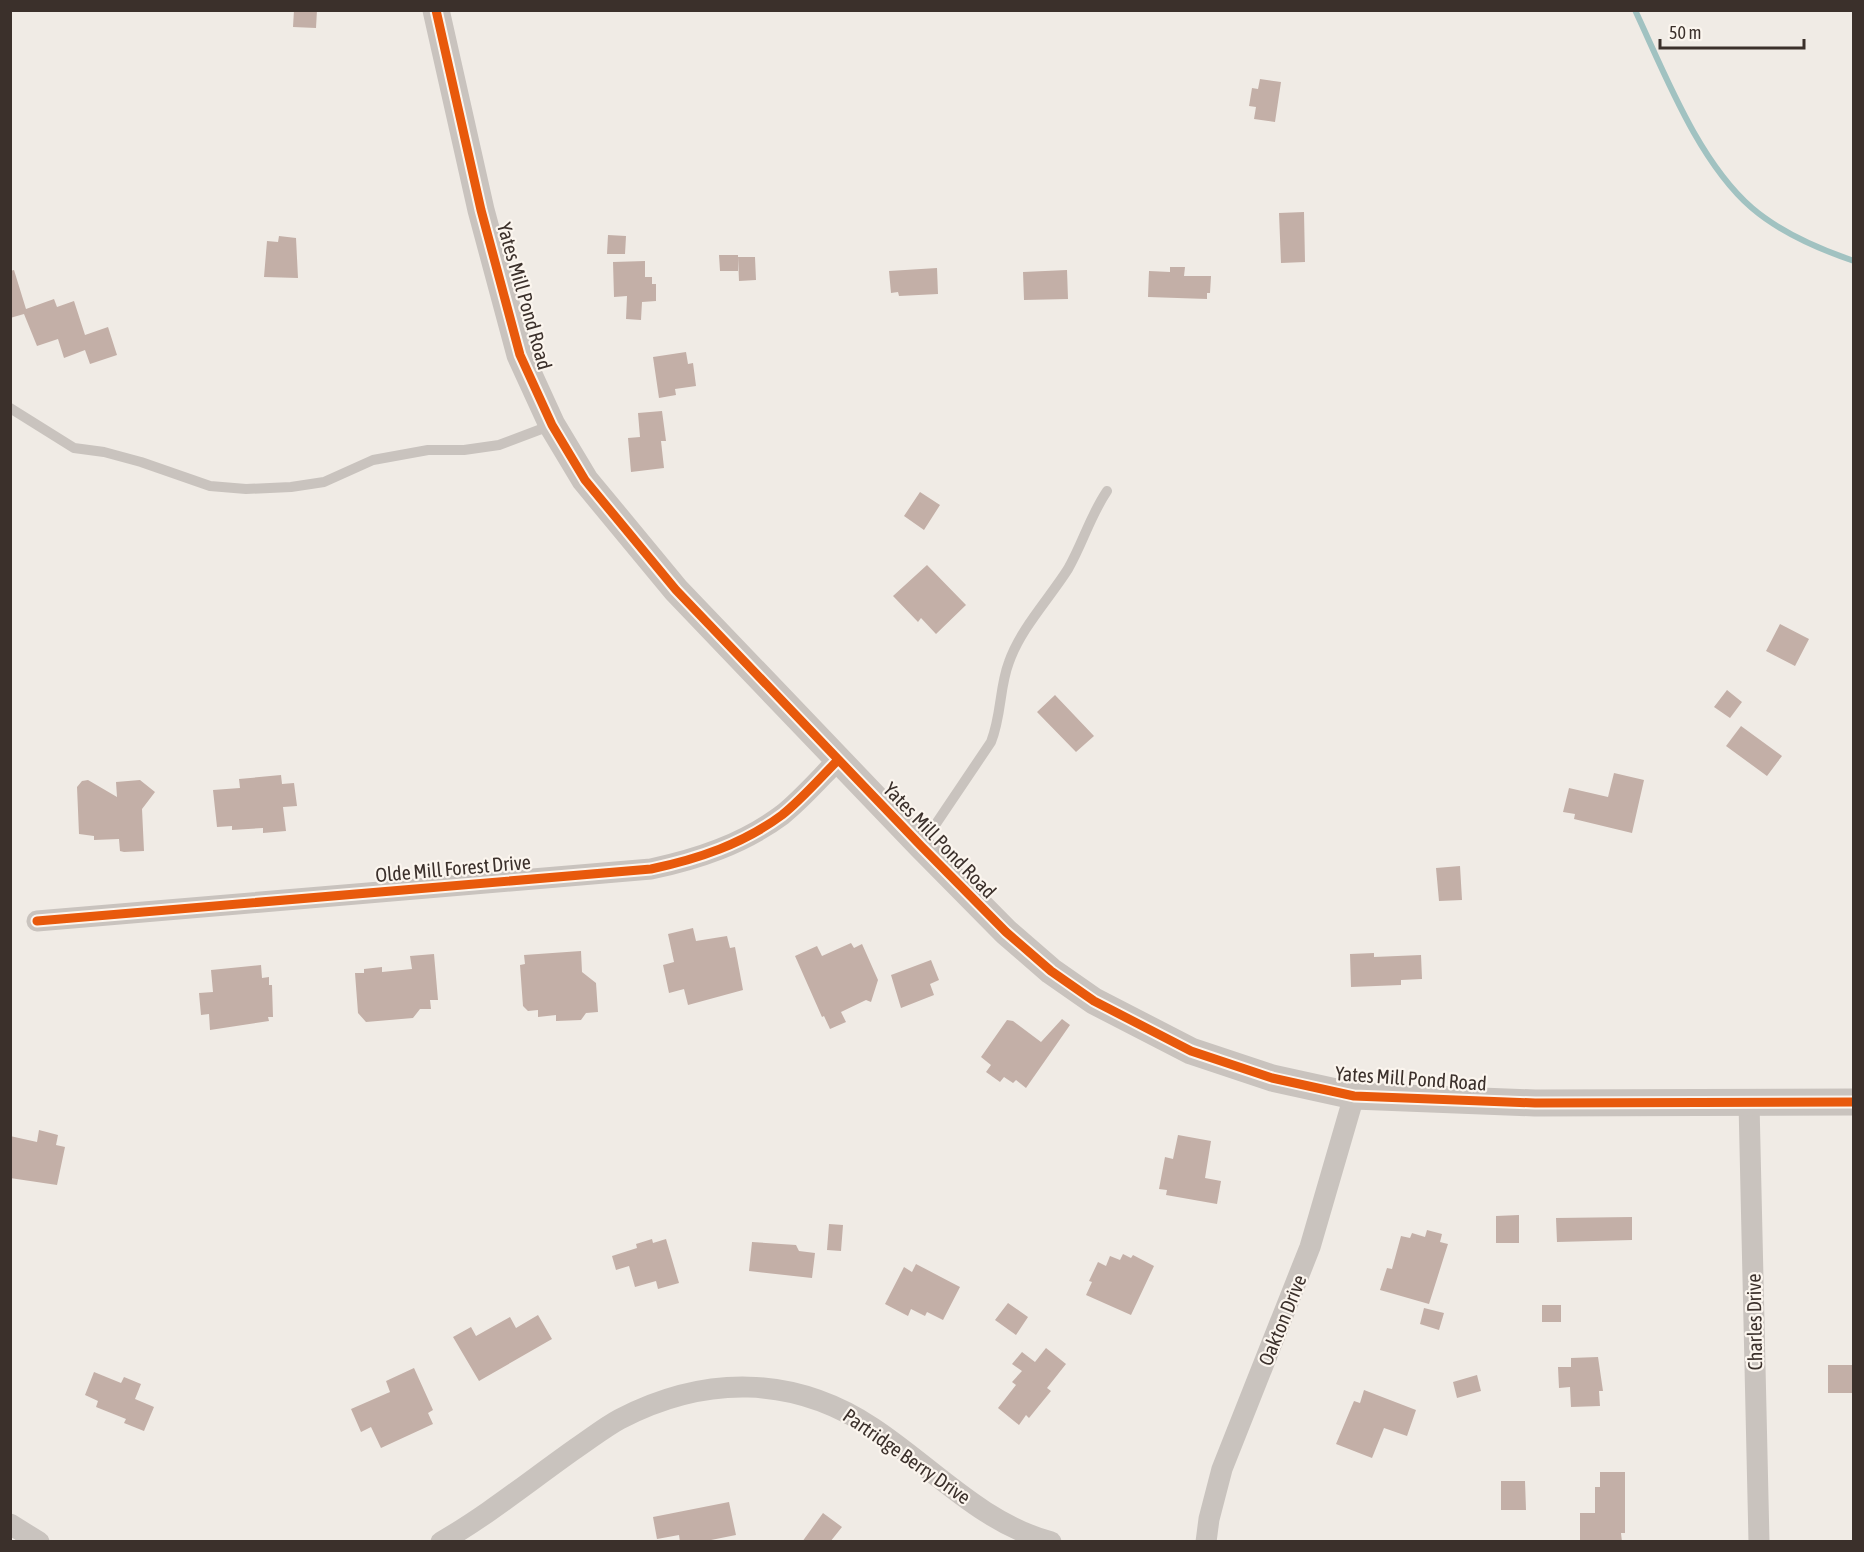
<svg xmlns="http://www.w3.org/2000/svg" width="1864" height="1552" font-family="'Asap Condensed',sans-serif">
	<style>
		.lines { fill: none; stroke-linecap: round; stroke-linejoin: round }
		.stream { stroke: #a1c2c1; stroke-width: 6 }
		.building { fill: #c3afa7 }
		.service { stroke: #c9c3be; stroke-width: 10 }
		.minor { stroke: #c9c3be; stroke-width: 21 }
		.tertiary { stroke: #c9c3be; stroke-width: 27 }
		.cycleway-casing { stroke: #fbf5ee; stroke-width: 13 }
		.cycleway { stroke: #e8590c; stroke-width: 9 }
		.labels { text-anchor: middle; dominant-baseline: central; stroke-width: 4.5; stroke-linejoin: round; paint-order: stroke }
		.street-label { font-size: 20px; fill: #3b302b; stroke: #fbf5ee }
	</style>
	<rect width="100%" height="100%" fill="#f0ebe5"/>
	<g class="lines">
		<path class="stream" d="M1635 10C1665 74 1698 161 1752 208 1780 232 1819 249 1854 261"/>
	</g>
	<path class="building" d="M294 10H317L316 28 293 27Z
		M1260 79 1281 82 1275 122 1254 119 1256 107 1249 106 1252 88 1258 89Z
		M1304 212 1305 262 1281 263 1279 213Z
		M608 235 626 236 625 254H607Z
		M279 236 296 238 298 278 264 277 267 241 278 242Z
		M719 255H738V271H720Z
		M738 257H755L756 280 739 281Z
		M645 261V277H652V284H656V301L642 302 641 320 626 319 627 296 614 297 613 262Z
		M1170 267H1185L1184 276H1211L1210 293H1207V299L1148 297 1149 271 1170 272Z
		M937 268 938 294 899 296 898 292 891 293 889 271Z
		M14 270 26 309 54 299 57 307 74 301 85 335 108 327 117 355 90 364 85 350 64 358 58 339 37 346 24 314 10 318V271Z
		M1067 270 1068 299 1024 300 1023 272Z
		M686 352 688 364 693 363 696 386 675 389 676 395 659 398 653 357Z
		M662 411 666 441H661L664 468 631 472 628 438 640 437 638 413Z
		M920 492 940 505 924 530 904 516Z
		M927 565 966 605 936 634 921 618 918 622 893 596Z
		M1780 624 1809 639 1795 666 1766 651Z
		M1727 690 1742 702 1730 718 1714 707Z
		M1055 695 1094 736 1076 752 1037 712Z
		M1741 726 1782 756 1767 776 1726 746Z
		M1614 773 1644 780 1632 833 1574 819 1575 814 1563 812 1569 788 1608 797Z
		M281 775 282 784 294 783 297 806 283 807 286 831 263 833V828L232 830V826L217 827 213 790 240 788 239 779Z
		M88 780 117 797 116 782 140 780 155 792 142 809 144 851 124 852 120 851 119 839 94 840V836L79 834 77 787 82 781Z
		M1460 866 1462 900 1439 901 1436 868Z
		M693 928 696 941 727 936 730 948 735 947 743 990 688 1005 684 989 669 993 663 965 674 962 668 934Z
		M851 943 854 948 862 944 878 980 871 1002 866 1000 841 1012 846 1022 830 1029 824 1016 822 1017 795 956 817 946 822 956Z
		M581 951 582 972 596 983 598 1012 586 1013 581 1020 556 1021V1015L538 1017V1010L528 1011 523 1006 520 965 525 964 524 955Z
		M1374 953V957L1421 955 1422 979 1401 980V985L1351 987 1350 954Z
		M434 954 438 1000H430L431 1009H420L413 1018 366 1022 358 1013 355 973H364V969L382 967V972L412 969 410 956Z
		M931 960 939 980 930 984 934 995 901 1008 891 975Z
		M261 965 262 978 269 977V985H272L273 1017H268L269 1021 210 1030 209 1014 201 1015 199 993 213 992 211 970Z
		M1062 1019 1070 1025 1026 1088 1016 1080 1013 1083 1004 1077 1000 1082 986 1072 991 1065 981 1057 1007 1020 1013 1021 1041 1042Z
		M39 1130 58 1135 56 1145 65 1147 57 1185 10 1178V1136L37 1142Z
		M1178 1135 1211 1141 1205 1178 1221 1181 1217 1204 1166 1195 1167 1190 1159 1189 1165 1157 1173 1159Z
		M1519 1215V1243H1496V1216Z
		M1632 1217V1240L1557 1242 1556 1218Z
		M829 1224 843 1225 841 1251 827 1250Z
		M1427 1230 1442 1234 1440 1242 1448 1244 1429 1304 1380 1290 1387 1268 1392 1269 1401 1236 1410 1238 1412 1233 1425 1237Z
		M652 1239 653 1243 666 1239 679 1283 658 1289 656 1281 635 1287 629 1266 616 1270 612 1256 637 1248 636 1244Z
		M752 1242 796 1245 799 1251 815 1253 812 1278 749 1271Z
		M1123 1254 1131 1258 1133 1255 1154 1266 1131 1315 1086 1295 1092 1282 1089 1281 1098 1262 1106 1266 1110 1256 1120 1260Z
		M916 1264 960 1287 943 1320 927 1312 925 1316 911 1309 908 1316 885 1304 904 1267 912 1272Z
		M1008 1303 1028 1317 1016 1335 995 1320Z
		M1542 1305H1561V1322H1542Z
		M1424 1308 1444 1313 1439 1330 1420 1324Z
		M538 1315 552 1339 479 1381 453 1337 471 1327 476 1336 510 1317 516 1328Z
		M1046 1348 1066 1364 1047 1388 1051 1391 1029 1418 1026 1415 1019 1425 998 1408 1016 1385 1012 1382 1022 1371 1012 1364 1022 1352 1035 1362Z
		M1598 1357 1603 1391H1599L1600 1406 1571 1407 1570 1387 1559 1388 1558 1367H1571V1358Z
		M1828 1365H1854V1393H1828Z
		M414 1368 433 1410 428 1413 433 1424 381 1448 371 1427 361 1432 351 1409 390 1392 386 1381Z
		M94 1372 121 1383 124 1377 141 1384 135 1399 154 1407 144 1431 124 1423 126 1419 96 1407 98 1401 85 1395Z
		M1477 1375 1481 1391 1457 1398 1453 1382Z
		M1364 1390 1416 1410 1407 1436 1384 1428 1372 1458 1336 1444 1354 1401 1360 1403Z
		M1600 1472H1625V1533H1621L1622 1542H1580V1513H1595V1487H1600Z
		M1501 1481H1525L1526 1510H1501Z
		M729 1502 736 1535 701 1542H680L679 1535 657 1539 653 1517Z
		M823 1513 842 1527 830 1542H802Z"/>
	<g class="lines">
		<path class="service" d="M10 408 74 448 104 452 141 462 210 486 246 489 291 487 324 482 373 460 428 450H464L499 445 552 425
			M921 846 991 742C1002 714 999 688 1009 662 1021 628 1049 599 1068 569 1083 543 1090 516 1107 491"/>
		<path class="minor" d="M37 921 651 869C698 859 743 844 782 815 802 799 820 778 838 760
			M1749 1103 1759 1542
			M10 1524 39 1542
			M441 1542C488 1515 531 1480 575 1449 590 1439 605 1427 620 1419 705 1375 793 1375 873 1428 932 1467 981 1523 1051 1542
			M1206 1542 1209 1519 1222 1469 1310 1247 1354 1096"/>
		<path class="tertiary" d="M436 10 481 210 520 355 552 425 585 480 676 590 921 846 1006 932 1051 971 1094 1001 1191 1051 1272 1078 1354 1096 1535 1103 1854 1102"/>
		<g class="cycleway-casing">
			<path id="cycleway" d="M436 10 481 210 520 355 552 425 585 480 676 590 921 846 1006 932 1051 971 1094 1001 1191 1051 1272 1078 1354 1096 1535 1103 1854 1102
				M37 921 651 869C698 859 743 844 782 815 802 799 820 778 838 760"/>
		</g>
		<use href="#cycleway" class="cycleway"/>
	</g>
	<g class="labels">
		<g class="street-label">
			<text transform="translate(525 296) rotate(74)">Yates Mill Pond Road</text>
			<text transform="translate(940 840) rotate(46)">Yates Mill Pond Road</text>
			<text transform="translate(453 868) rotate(-5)">Olde Mill Forest Drive</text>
			<text transform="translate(1411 1078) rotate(4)">Yates Mill Pond Road</text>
			<text transform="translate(1282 1320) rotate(-68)">Oakton Drive</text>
			<text transform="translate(1754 1322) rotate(-91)">Charles Drive</text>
			<text transform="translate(907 1456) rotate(35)">Partridge Berry Drive</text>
		</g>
	</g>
	<rect width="1864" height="1552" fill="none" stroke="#3b302b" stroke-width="24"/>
	<path d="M1660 39v9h144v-9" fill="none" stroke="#3b302b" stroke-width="3"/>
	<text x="1669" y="39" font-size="18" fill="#3b302b" stroke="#fbf5ee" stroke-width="4.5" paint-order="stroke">50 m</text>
</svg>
